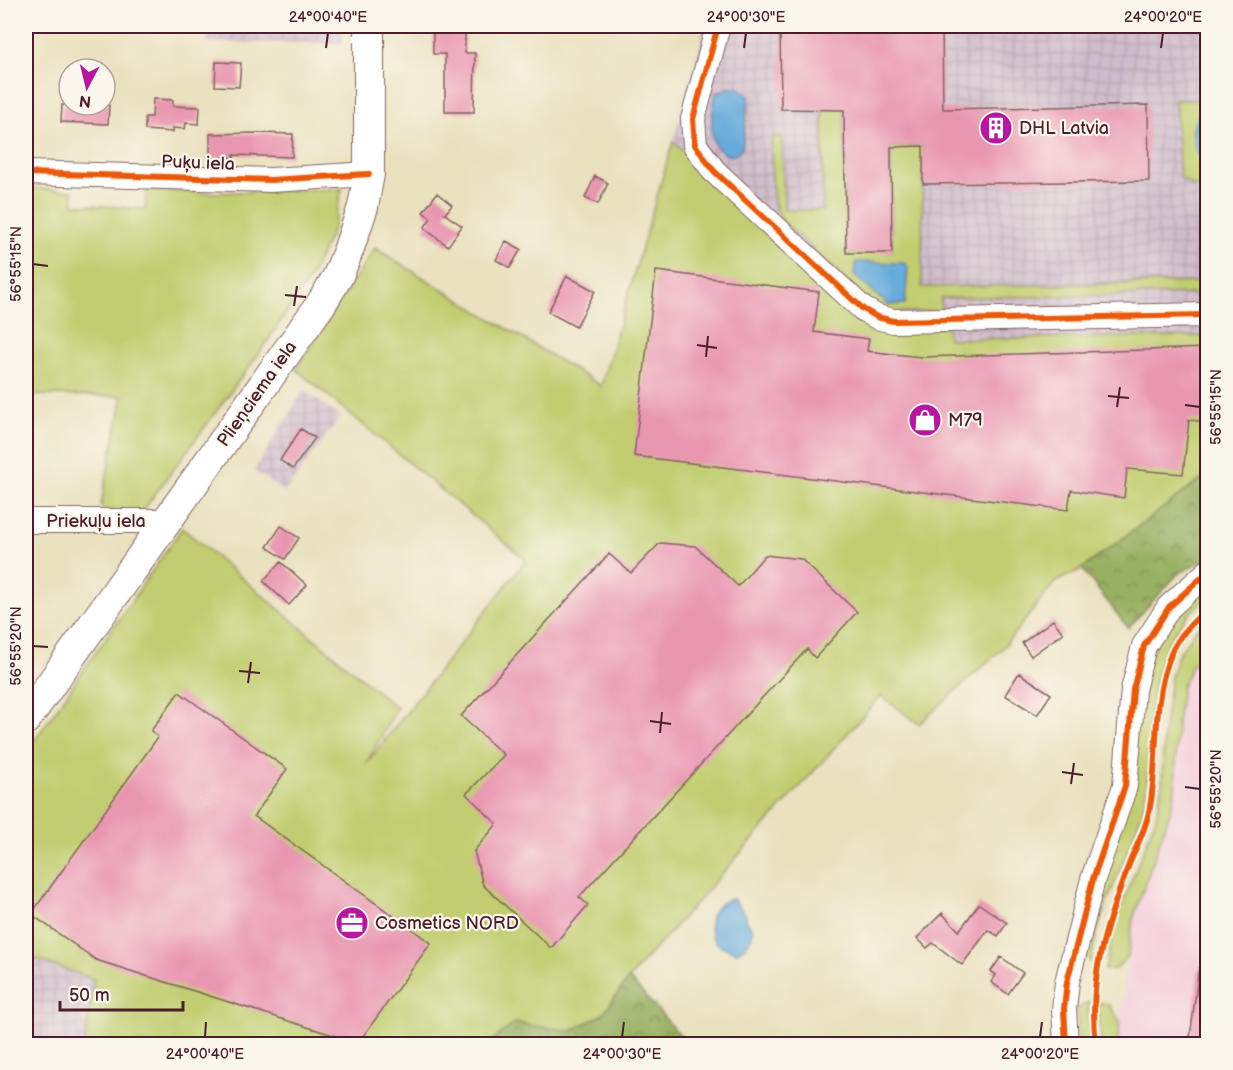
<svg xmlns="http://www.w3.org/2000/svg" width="1233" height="1070" font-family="'Balsamiq Sans',sans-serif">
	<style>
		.built { fill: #f4cfdc }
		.industrial { fill: url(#industrial-grid) }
		.green { fill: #c1cd6f; stroke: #86764d; stroke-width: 1.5; fill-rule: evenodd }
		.forest { fill: url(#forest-crowns); stroke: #716846; stroke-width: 1.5 }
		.water { fill: #66abdc; stroke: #586584; stroke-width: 1.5 }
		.building { fill: #e996b1 }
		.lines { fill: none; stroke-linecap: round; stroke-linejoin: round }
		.minor-casing { stroke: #82635f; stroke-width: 26 }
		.major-casing { stroke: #82635f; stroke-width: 32 }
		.minor { stroke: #fff; stroke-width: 24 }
		.major { stroke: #fff; stroke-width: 30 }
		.cycleway-casing { stroke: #fbf7ec; stroke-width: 10 }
		.cycleway { stroke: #e8590c; stroke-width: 6 }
		.ticks { fill: none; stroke: #4a1f2b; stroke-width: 2 }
		.labels { text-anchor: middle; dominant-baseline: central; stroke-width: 4.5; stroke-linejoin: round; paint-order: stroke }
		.poi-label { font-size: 18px; fill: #4a1f2b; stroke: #fbf7ec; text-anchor: start }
		.street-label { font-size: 18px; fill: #4a1f2b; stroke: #fbf7ec }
		.neatline { fill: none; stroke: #4a1f2b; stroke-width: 2 }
		.ticks-label { font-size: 15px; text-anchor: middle; fill: #4a1f2b }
	</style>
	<defs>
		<pattern id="industrial-grid" width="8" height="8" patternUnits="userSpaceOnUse" patternTransform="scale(1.5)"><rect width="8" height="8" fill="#d0bdcc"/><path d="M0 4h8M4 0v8" fill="none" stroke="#b4a2af"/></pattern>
		<pattern id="forest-crowns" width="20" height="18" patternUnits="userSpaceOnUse" patternTransform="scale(1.5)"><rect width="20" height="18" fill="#98b062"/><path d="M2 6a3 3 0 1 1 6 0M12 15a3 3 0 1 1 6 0" fill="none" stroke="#7e8f51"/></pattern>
	</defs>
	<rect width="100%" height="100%" fill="#fbf7ec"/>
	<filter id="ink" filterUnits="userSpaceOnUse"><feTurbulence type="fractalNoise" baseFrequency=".0167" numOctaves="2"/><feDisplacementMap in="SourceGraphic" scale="12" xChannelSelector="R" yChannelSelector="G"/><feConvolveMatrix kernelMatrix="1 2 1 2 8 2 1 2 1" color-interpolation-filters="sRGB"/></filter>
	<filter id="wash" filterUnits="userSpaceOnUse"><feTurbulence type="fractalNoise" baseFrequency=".008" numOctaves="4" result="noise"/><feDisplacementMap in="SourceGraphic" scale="24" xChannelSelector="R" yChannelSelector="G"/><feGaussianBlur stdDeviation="1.35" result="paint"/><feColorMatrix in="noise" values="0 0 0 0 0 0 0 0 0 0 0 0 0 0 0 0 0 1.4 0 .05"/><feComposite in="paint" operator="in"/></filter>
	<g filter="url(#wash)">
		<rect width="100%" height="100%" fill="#eae1bf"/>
		<path class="built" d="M1207 644V1044H1117L1133 919 1170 812 1182 687 1192 665Z"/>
		<path class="industrial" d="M208 26H342V43L207 42Z
			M705 26H1207V336L922 340 874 332 673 142Z
			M304 390 340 417 285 492 254 471Z
			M26 956 94 979 85 1044H26Z"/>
		<path class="green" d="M1175 100H1207V186H1192L1180 177Z
			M844 109 846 253 892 252 891 147 923 146 922 287 1207 282V294L941 298V311L887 313 867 299 782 221 774 202 772 184 771 140 774 137H782L784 210H823V110ZM854 275 905 303 888 305Z
			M673 142 874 332 947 326 948 339 1207 336V475L1082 569 1055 582 1003 648 919 724 881 696 629 978 603 1014 571 1031 516 1023 488 1044H85L94 979 26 956V753L182 528 397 708 366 764 526 560 296 369 375 248 601 386Z
			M26 188 73 191 74 204 145 209 147 190 209 193 342 189 333 229 311 276 260 352 142 512 103 510 101 505 123 396 26 395Z
			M1207 583V598C1163 630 1151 680 1149 732 1148 759 1149 788 1141 814 1125 864 1099 910 1091 962L1082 954 1143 676 1161 631Z
			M1207 619V644L1192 665 1182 687 1177 723 1175 792 1170 812 1133 919 1128 956 1116 969 1105 970 1115 923 1156 818 1162 785 1164 729 1171 677 1178 655 1194 632Z
			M1089 1002 1088 1017 1091 1044H1079L1077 1009Z
			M1099 1002 1109 1005 1120 1022 1117 1044H1102L1098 1016Z"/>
		<path class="forest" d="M1207 475V558L1178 574 1128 628 1082 569Z
			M629 978 688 1044H488L515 1023 571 1031 603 1014Z"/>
		<path class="water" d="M738 86 749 97 742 148 732 156C703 148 712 116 716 93L728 88Z
			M1207 110V166C1192 152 1185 120 1207 110Z
			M856 262 904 263 908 267 905 304 888 305 854 275Z
			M733 899 746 915V920L753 930C751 942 747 946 737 952 732 950 723 948 719 945 701 930 711 901 733 899Z"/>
		<g id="blocks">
			<path class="building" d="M444 26H465V53H475L474 112H445V54H433V33H444Z
				M780 26H942L943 109 1148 105 1149 181 923 184V146L891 147 892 253H846L844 110 781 109Z
				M216 62 241 63 239 87 215 86Z
				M153 99 173 100V106L200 107 199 124 186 123 185 129 173 128V132L145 130V117H152Z
				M62 105H109L108 124 61 122Z
				M257 133 293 134 292 157 234 155V158H210V134Z
				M595 176 608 183 598 204 585 198Z
				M437 193 452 205 445 214 462 226 448 246 424 228 431 218 423 212Z
				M506 241 521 249 510 268 496 260Z
				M656 271 819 292 814 332 869 339 867 351 921 357 1208 348V422L1189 420 1183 474 1127 469 1124 498 1071 490 1068 510 634 456Z
				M567 276 595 291 576 327 548 312Z
				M301 429 315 438 293 469 280 460Z
				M281 526 299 538 285 559 267 547Z
				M660 543 695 546 738 586 765 555 801 559 857 612 815 658 807 649 579 897 588 905 551 948 483 885 474 851 497 824 466 794 504 755 461 716 609 554 631 573Z
				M281 562 307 585 289 605 263 581Z
				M1053 620 1063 633 1031 656 1022 643Z
				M1019 673 1051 694 1037 715 1005 695Z
				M179 692 287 769 254 816 431 943 358 1043 96 960 31 914 158 737 151 731Z
				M979 904 1007 923 998 936 988 930 962 965 933 943 927 948 917 938 942 913 959 931Z
				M1001 957 1023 973 1008 994 991 982 996 975 991 971Z
				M1199 968H1208V1041L1190 1038Z"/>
		</g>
	</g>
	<g filter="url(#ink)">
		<use href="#blocks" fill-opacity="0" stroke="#82635f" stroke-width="1.5"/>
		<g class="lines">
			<g class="minor-casing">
				<path id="minor" d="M718 26 693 119 695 145 714 171 863 309 877 317 893 321 1208 315
					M26 173 271 180 369 174
					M26 521H167
					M1066 1044 1064 1009 1067 982 1093 879 1125 786 1133 690 1144 646 1169 607 1208 572"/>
			</g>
			<g class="major-casing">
				<path id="major" d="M26 719 321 304 338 276 348 251 363 207 369 174V26"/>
			</g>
			<use href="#minor" class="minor"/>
			<use href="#major" class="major"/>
			<g class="cycleway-casing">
				<path id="cycleway" d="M718 26 693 119 695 145 714 171 863 309 877 317 893 321 1208 315
					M26 173 271 180 369 174
					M1066 1044 1064 1009 1067 982 1093 879 1125 786 1133 690 1144 646 1169 607 1208 572
					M1096 1044C1088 979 1105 927 1128 867 1135 849 1145 831 1149 812 1160 760 1150 704 1171 654 1178 636 1194 621 1208 608"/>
			</g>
			<use href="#cycleway" class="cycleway"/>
		</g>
	</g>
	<path class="ticks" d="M326 48 328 33M744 48 746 33M1161 48 1163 33M33 264 48 266M285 295 306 297M294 306 297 286M697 345 717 348M706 357 708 336M1108 396 1129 398M1185 405 1200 407M1117 407 1120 387M33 646 48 647M239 671 260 673M248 683 251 662M650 721 671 724M660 733 662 712M1062 772 1083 775M1071 784 1074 763M1185 787 1200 789M205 1037 206 1022M622 1037 624 1022M1040 1037 1042 1022"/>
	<defs>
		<g id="building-disc" transform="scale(1.725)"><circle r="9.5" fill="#b5179e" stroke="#fbf7ec"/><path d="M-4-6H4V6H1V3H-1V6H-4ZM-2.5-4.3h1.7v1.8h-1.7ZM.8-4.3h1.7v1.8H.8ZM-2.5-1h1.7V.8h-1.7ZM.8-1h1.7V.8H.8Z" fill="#fff"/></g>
		<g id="shop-disc" transform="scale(1.725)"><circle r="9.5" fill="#b5179e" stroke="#fbf7ec"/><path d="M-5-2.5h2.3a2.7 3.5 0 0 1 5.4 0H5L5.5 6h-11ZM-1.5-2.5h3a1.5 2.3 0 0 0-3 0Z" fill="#fff"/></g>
		<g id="office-disc" transform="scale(1.725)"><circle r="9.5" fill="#b5179e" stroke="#fbf7ec"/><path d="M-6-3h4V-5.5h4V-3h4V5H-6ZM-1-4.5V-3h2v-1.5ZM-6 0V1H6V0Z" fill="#fff"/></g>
	</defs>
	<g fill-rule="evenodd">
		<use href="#building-disc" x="996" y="128"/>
		<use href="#shop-disc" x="925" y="420"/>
		<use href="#office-disc" x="352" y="923"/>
	</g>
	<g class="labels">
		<g class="poi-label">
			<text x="1019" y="128">DHL Latvia</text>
			<text x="948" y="420">M79</text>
			<text x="375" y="923">Cosmetics NORD</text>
		</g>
		<g class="street-label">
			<text transform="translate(198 163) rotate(2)">Puķu iela</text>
			<text transform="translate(257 394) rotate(-55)">Plieņciema iela</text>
			<text x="96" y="521">Priekuļu iela</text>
		</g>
	</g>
	<rect width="1233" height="1070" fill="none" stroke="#fbf7ec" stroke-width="66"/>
	<g transform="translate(87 87) rotate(187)"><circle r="28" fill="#fbf7ec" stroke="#b4a19f" stroke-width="1.5"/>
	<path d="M0-4.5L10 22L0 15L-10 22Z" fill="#b5179e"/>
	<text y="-9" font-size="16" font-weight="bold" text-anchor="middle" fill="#4a1f2b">N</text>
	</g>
	<path d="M60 1001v9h123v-9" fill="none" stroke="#4a1f2b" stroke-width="3"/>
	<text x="69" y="1001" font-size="18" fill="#4a1f2b" stroke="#fbf7ec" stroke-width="4.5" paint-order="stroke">50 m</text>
	<rect x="33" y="33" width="1167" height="1004" class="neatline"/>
	<g class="ticks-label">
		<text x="328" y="22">24°00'40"E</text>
		<text x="746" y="22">24°00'30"E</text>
		<text x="1163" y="22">24°00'20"E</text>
		<text transform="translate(16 264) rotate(-90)" y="5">56°55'15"N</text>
		<text transform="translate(1216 407) rotate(-90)" y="5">56°55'15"N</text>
		<text transform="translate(16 646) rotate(-90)" y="5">56°55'20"N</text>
		<text transform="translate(1216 789) rotate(-90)" y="5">56°55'20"N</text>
		<text x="205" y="1059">24°00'40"E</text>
		<text x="622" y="1059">24°00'30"E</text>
		<text x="1040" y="1059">24°00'20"E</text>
	</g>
</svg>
